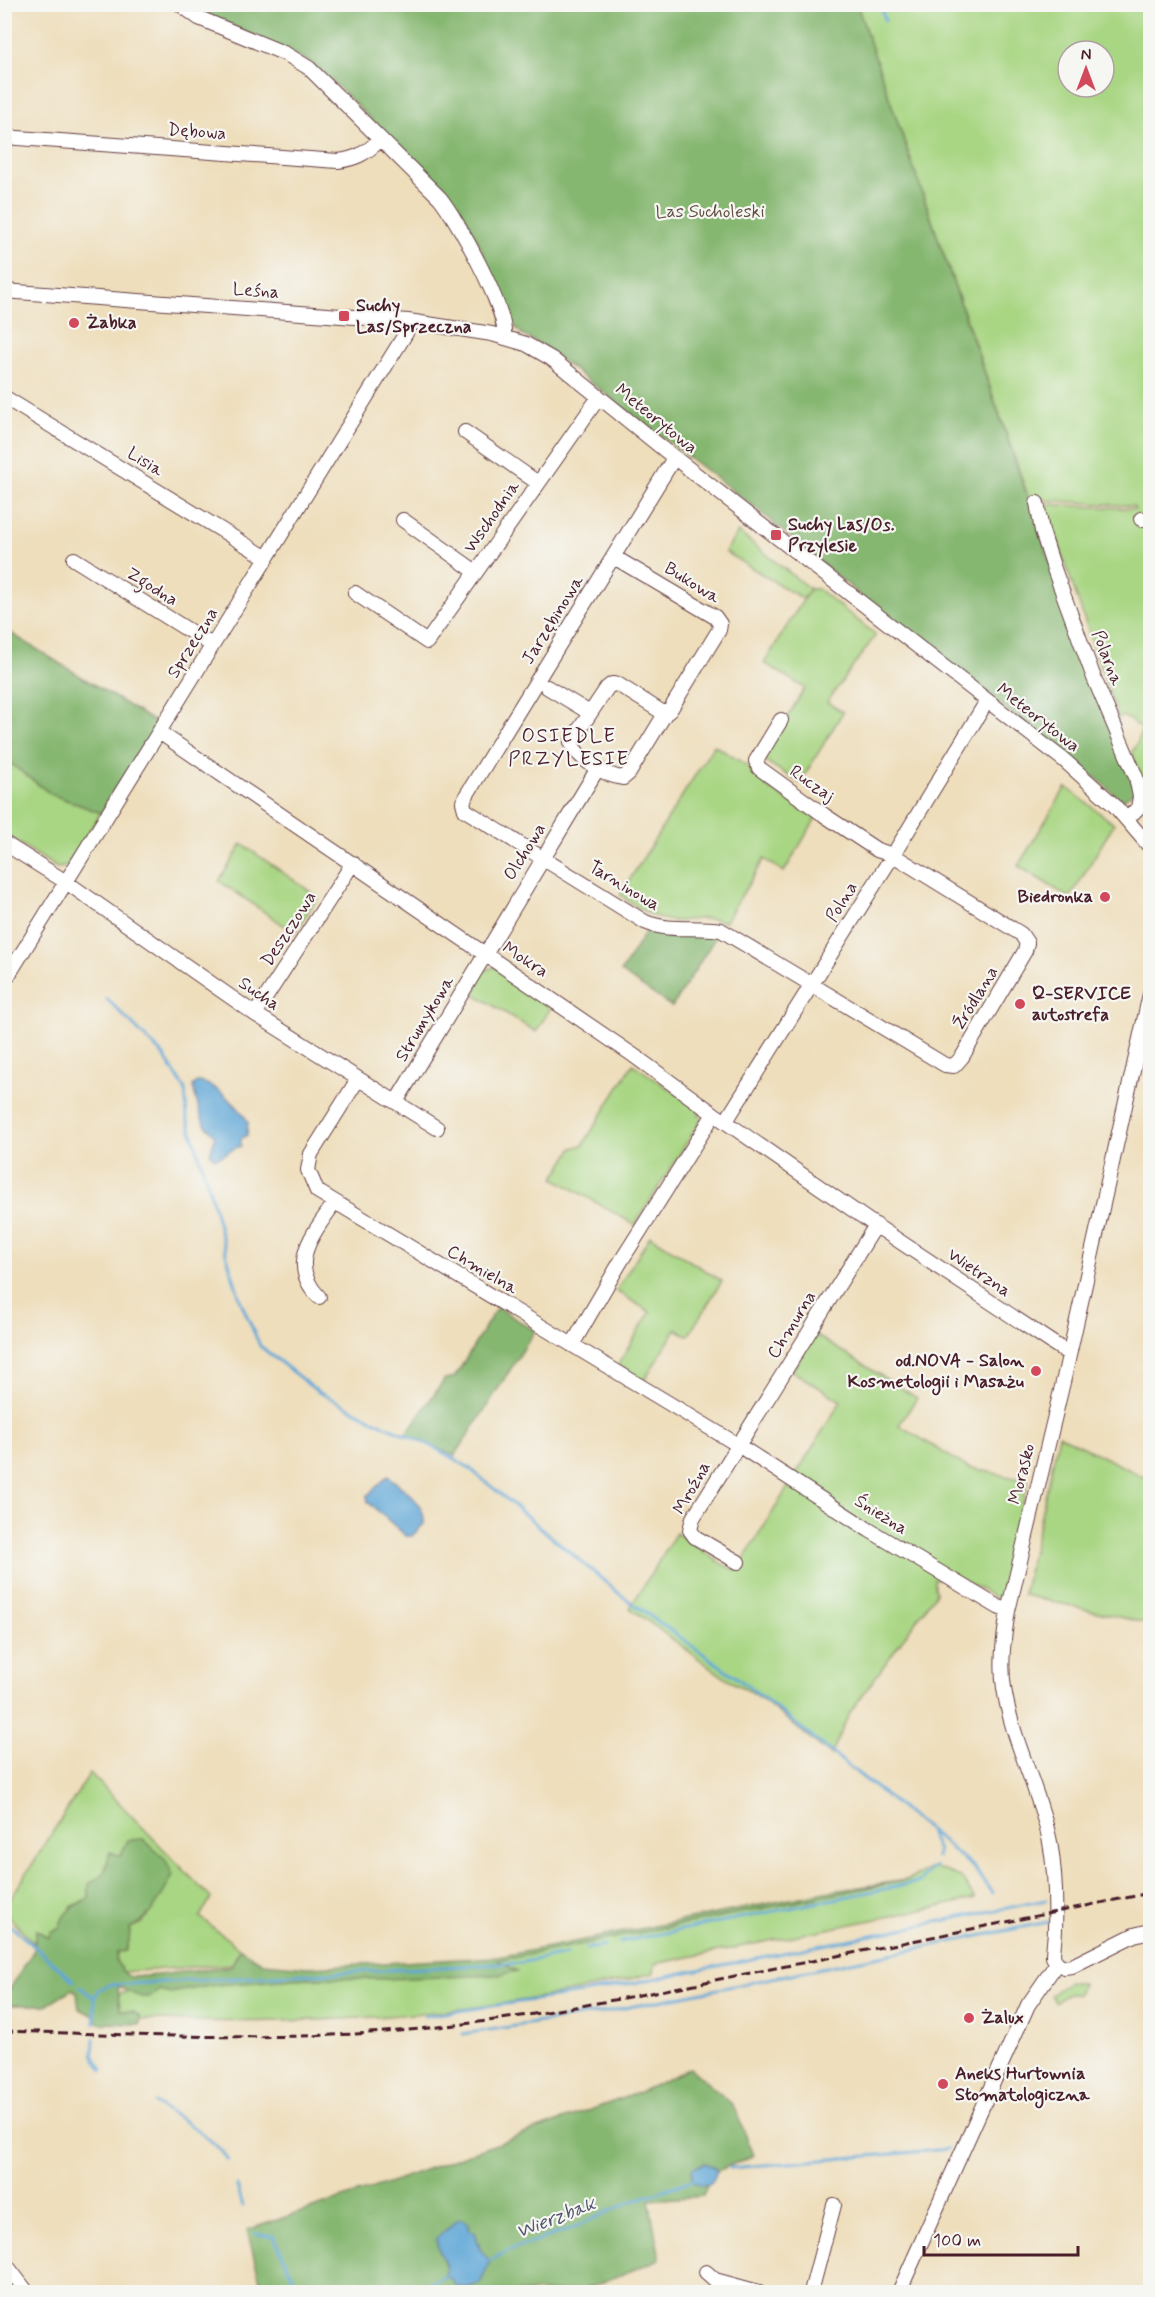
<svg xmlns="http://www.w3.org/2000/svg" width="1155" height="2297" font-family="Mynerve,sans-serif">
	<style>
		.green { fill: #a9d683; stroke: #7a7a57; stroke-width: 1.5; fill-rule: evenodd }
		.forest { fill: #86b771; stroke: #686b4e; stroke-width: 1.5 }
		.water { fill: #61a7d7; stroke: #566381; stroke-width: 1.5 }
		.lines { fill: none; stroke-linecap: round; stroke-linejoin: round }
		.stream { stroke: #61a7d7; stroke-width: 3 }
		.minor-casing { stroke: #633c41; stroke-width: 16 }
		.minor { stroke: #fff; stroke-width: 14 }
		.rail { stroke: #4a1f2b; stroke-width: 3; stroke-dasharray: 9 4.5; stroke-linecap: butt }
		.poi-dot { fill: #d1495b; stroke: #f6f6f2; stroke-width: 2 }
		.labels { text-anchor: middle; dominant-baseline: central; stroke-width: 4.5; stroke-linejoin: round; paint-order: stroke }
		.street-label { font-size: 18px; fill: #4a1f2b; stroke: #f6f6f2 }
		.park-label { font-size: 18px; fill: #624d41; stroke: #f6f6f2 }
		.poi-label { font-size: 18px; font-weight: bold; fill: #4a1f2b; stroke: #f6f6f2; text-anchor: start }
		.neighbourhood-label { font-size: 20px; letter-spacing: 1.5px; fill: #4a1f2b; stroke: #f6f6f2 }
		.water-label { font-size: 20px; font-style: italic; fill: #535570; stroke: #f6f6f2 }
	</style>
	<rect width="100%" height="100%" fill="#f6f6f2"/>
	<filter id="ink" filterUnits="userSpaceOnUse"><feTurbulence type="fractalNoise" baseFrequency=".0167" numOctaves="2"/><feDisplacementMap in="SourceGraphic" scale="12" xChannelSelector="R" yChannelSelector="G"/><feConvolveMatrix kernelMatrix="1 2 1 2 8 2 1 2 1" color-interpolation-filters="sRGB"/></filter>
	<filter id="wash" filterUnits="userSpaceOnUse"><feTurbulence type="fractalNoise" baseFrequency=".008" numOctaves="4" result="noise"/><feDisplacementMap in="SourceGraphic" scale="24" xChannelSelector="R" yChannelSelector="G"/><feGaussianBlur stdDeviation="1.35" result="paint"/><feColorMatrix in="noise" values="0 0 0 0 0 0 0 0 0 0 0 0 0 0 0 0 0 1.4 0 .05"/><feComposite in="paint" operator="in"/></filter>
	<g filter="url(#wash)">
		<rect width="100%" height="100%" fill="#eedebc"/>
		<path class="green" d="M857 5H1150V516L1137 515 1140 526H1150V833L1147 824 1144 792 1132 752 1138 742 1142 728 1123 716 1118 718 1045 504 1135 509 1133 506 1029 499ZM1068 51H1104V87H1068Z
			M738 532 810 589H818L876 635 827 702 843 712 800 783 762 759 805 688 764 663 810 589 803 599 725 552Z
			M714 745 748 766 768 788 816 818 784 872 764 859 725 922C708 916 693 920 677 921 654 921 638 907 620 895Z
			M4 759 51 794 101 813 66 867 57 868 5 834Z
			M1066 787 1114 824 1070 898 1018 866Z
			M242 844 318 897 295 933 219 881Z
			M495 967 536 995 550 1009 536 1032 471 992 481 971Z
			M633 1064 698 1109 701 1120 635 1225 554 1178 573 1148 583 1145Z
			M650 1236 722 1281 688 1336 676 1329 644 1381 618 1365 650 1312 616 1291Z
			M814 1334 917 1398 899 1425 967 1467 1028 1481 1000 1600 955 1576 934 1579 936 1593 849 1714 831 1755 755 1694 728 1680 630 1608 676 1533 724 1565 737 1570 841 1401 792 1371Z
			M1059 1435 1150 1480V1624L1023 1595Z
			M90 1773 211 1898 200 1917 240 1949 232 1964 123 1972 116 1961 117 1952 129 1941 130 1928 142 1923 150 1912 152 1848 143 1839 121 1856 110 1852 104 1874 89 1898 71 1907 60 1927 49 1938 37 1930 34 1943 5 1913 4 1909Z
			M934 1867 961 1877 975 1899 655 1964 654 1973C531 2005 404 2019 277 2021 222 2023 167 2020 113 2019V1995L217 1976 496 1961 907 1880Z
			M1068 1982 1082 1984 1078 1994H1069L1055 2002 1051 1995Z"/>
		<path class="forest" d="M190 5H857L1091 680 1136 790 1122 801 1100 781 883 614 753 506 540 344 524 336 513 325 476 237 459 211 437 185 334 83 306 60 195 9Z
			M4 629 158 724 101 813 51 794 5 759Z
			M646 931 717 935 672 1007 621 972Z
			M497 1307 535 1331 455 1456 405 1435 445 1379 455 1377Z
			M143 1839 165 1859 173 1875C163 1895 151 1919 130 1928L129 1941 126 1951 117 1952 116 1961 123 1972 130 1977C163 1976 197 1970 231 1966L240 1949 263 1963 308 1967 498 1957 826 1892 907 1880 498 1961 517 1971 498 1975 385 1979 309 1978 215 1985 170 1993 159 1990C146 2005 134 1993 118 1987L120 2010 133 2012 140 2016V2024L99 2023 93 2015 79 2009 77 1993 72 1989 46 2005H5V1997L34 1950 36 1930 49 1938 50 1932 60 1927C62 1911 76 1905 89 1898V1884L104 1874 110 1852 120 1856 128 1840Z
			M690 2068 733 2105 754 2155 717 2171 712 2166C703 2165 694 2163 691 2174L699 2184 707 2185 703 2196 649 2200 660 2259 578 2292H263L247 2230 391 2182 640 2092Z"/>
		<path class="water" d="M197 1082C213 1081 241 1108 248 1122L247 1135 241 1139V1146C230 1149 224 1157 214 1158L210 1153 215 1137C213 1131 206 1127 203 1121 198 1109 196 1099 193 1086Z
			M388 1476C403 1489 426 1502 424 1524L412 1536H406L368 1502 367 1496Z
			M704 2163 712 2166 717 2171 713 2181 707 2185 699 2184 692 2180V2169Z
			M462 2219 468 2223V2229L475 2232 480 2249 490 2261 480 2284 464 2288 455 2285 450 2278H444C451 2266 437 2252 436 2239L457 2220Z"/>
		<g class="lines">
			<path class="stream" d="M880 4 885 20
				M107 999 164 1056 185 1089 187 1117 209 1188 227 1257 241 1302 260 1346 318 1392 390 1428 426 1443 468 1467 621 1595 747 1685 935 1835 974 1868 992 1893
				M929 1831 938 1851 937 1857
				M4 1919 6 1921
				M11 1926 74 1981
				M620 1942 919 1882 935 1866
				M586 1949 604 1946
				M80 1987 94 1998 95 2023
				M94 1998 99 1990 108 1985 518 1963 566 1954
				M424 2016 583 1993 1046 1900
				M463 2034 600 2013 1048 1922
				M94 2039 93 2054 102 2070
				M155 2103C179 2119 212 2135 228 2160
				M730 2168 948 2149
				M237 2186 243 2206
				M255 2233 259 2235 274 2236 300 2292
				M487 2262 512 2249 568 2230 630 2202 695 2179
				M406 2292 447 2276"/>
		</g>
	</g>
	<g filter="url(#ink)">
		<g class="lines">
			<g class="minor-casing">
				<path id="minor" d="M180 4 199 18 286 54 309 68 440 198C457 219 508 311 504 336
					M4 137 338 161C356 159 366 153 380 140
					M4 291 408 321 492 334 526 344 552 359 666 451 1065 761 1115 806 1150 847
					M4 397 267 558
					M465 432 538 483
					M674 458 466 796 463 802 465 810 645 922C669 932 695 926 721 930L945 1065 954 1066 962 1057 1025 951 1027 943 1021 934 893 855 877 850 824 815 759 768 756 761 781 720
					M1037 503 1042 531 1054 569 1094 678 1136 777 1140 797 1138 808 1127 819
					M1141 519H1150
					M403 520 476 572
					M614 557 715 617 720 624 719 630 670 710 665 714
					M74 559 212 645
					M355 593 427 642 599 397
					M612 684 619 685 665 714 629 773 623 778C606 776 577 759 571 742L607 688Z
					M547 687 590 713
					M159 732 633 1055 714 1114 869 1221 1069 1354
					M4 843 66 882 255 1014 437 1128
					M4 982 406 333 408 321
					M255 1014 353 863
					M358 1079 311 1154 308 1170 317 1191 738 1445 869 1530 998 1607 1008 1611
					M396 1102 598 768
					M726 1121 893 855 987 701
					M319 1297C286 1263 314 1233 335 1202
					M572 1345 621 1261 714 1114
					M738 1562 695 1537 690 1530 693 1518 876 1225
					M1057 1963 1053 1957C1053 1947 1055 1938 1055 1929 1056 1901 1055 1870 1050 1842 1040 1790 1012 1742 1004 1688 1000 1663 1004 1636 1008 1611L1064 1378 1150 994
					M1057 1963 1064 1967 1072 1966 1134 1935 1150 1931
					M4 2262 27 2292
					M706 2272 715 2280 759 2292
					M811 2292 834 2205
					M899 2292 1028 2005 1057 1963"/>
			</g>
			<use href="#minor" class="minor"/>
			<path class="rail" d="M4 2031C146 2035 288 2043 429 2028 536 2017 640 1995 745 1974 880 1948 1015 1920 1150 1893"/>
		</g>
	</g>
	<g class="poi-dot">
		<rect x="338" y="310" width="12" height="12" rx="3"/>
		<circle cx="74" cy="323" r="6"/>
		<rect x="770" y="529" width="12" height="12" rx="3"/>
		<circle cx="1105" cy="897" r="6"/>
		<circle cx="1020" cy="1004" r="6"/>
		<circle cx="1036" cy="1371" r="6"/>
		<circle cx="969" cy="2018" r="6"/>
		<circle cx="943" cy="2084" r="6"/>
	</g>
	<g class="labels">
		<g class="street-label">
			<text transform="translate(197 132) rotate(4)">Dębowa</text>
			<text transform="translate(256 291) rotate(4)">Leśna</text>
			<text transform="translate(656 419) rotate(39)">Meteorytowa</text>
			<text transform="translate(145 462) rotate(32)">Lisia</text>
			<text transform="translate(492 517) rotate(-55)">Wschodnia</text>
			<text transform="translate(692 583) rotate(32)">Bukowa</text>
			<text transform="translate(152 587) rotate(32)">Zgodna</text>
			<text transform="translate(553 620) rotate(-58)">Jarzębinowa</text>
			<text transform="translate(193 643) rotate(-58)">Sprzeczna</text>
			<text transform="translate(1107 658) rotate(69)">Polarna</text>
			<text transform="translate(1038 718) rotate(38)">Meteorytowa</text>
			<text transform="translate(812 784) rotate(35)">Ruczaj</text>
			<text transform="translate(525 852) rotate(-58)">Olchowa</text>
			<text transform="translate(624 886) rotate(31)">Tarninowa</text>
			<text transform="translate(842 902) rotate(-58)">Polna</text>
			<text transform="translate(289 929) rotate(-57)">Deszczowa</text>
			<text transform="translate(525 960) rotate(33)">Mokra</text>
			<text transform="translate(259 994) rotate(34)">Sucha</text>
			<text transform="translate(976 998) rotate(-59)">Źródlana</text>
			<text transform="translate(425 1019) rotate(-59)">Strumykowa</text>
			<text transform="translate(482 1270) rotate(31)">Chmielna</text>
			<text transform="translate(979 1273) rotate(34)">Wietrzna</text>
			<text transform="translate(792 1325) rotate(-58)">Chmurna</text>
			<text transform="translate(1022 1474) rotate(-76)">Morasko</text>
			<text transform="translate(692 1488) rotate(-61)">Mroźna</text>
			<text transform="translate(881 1515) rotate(32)">Śnieżna</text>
		</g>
		<g class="park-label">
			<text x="710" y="212">Las Sucholeski</text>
		</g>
		<g class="poi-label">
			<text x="356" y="306">Suchy<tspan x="356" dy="21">Las/Sprzeczna</tspan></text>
			<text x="86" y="323">Żabka</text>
			<text x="788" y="525">Suchy Las/Os.<tspan x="788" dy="21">Przylesie</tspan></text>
			<text x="1093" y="897" text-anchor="end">Biedronka</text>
			<text x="1032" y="994">Q-SERVICE<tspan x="1032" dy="21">autostrefa</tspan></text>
			<text x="1024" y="1361" text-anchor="end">od.NOVA - Salon<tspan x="1024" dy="21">Kosmetologii i Masażu</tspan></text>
			<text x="981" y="2018">Żalux</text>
			<text x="955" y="2074">Aneks Hurtownia<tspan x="955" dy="21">Stomatologiczna</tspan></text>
		</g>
		<g class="neighbourhood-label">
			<text x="569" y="736">OSIEDLE<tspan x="569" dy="23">PRZYLESIE</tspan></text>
		</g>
		<g class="water-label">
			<text transform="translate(556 2218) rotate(-21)">Wierzbak</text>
		</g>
	</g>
	<rect width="1155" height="2297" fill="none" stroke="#f6f6f2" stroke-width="24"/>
	<g transform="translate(1086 69)"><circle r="28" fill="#f6f6f2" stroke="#b1a0a2" stroke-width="1.5"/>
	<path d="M0-4.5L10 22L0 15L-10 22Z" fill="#d1495b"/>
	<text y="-9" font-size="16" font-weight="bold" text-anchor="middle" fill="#4a1f2b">N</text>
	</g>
	<path d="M924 2246v9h154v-9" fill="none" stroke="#4a1f2b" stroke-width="3"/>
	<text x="933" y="2246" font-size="18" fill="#4a1f2b" stroke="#f6f6f2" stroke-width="4.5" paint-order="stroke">100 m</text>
</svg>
